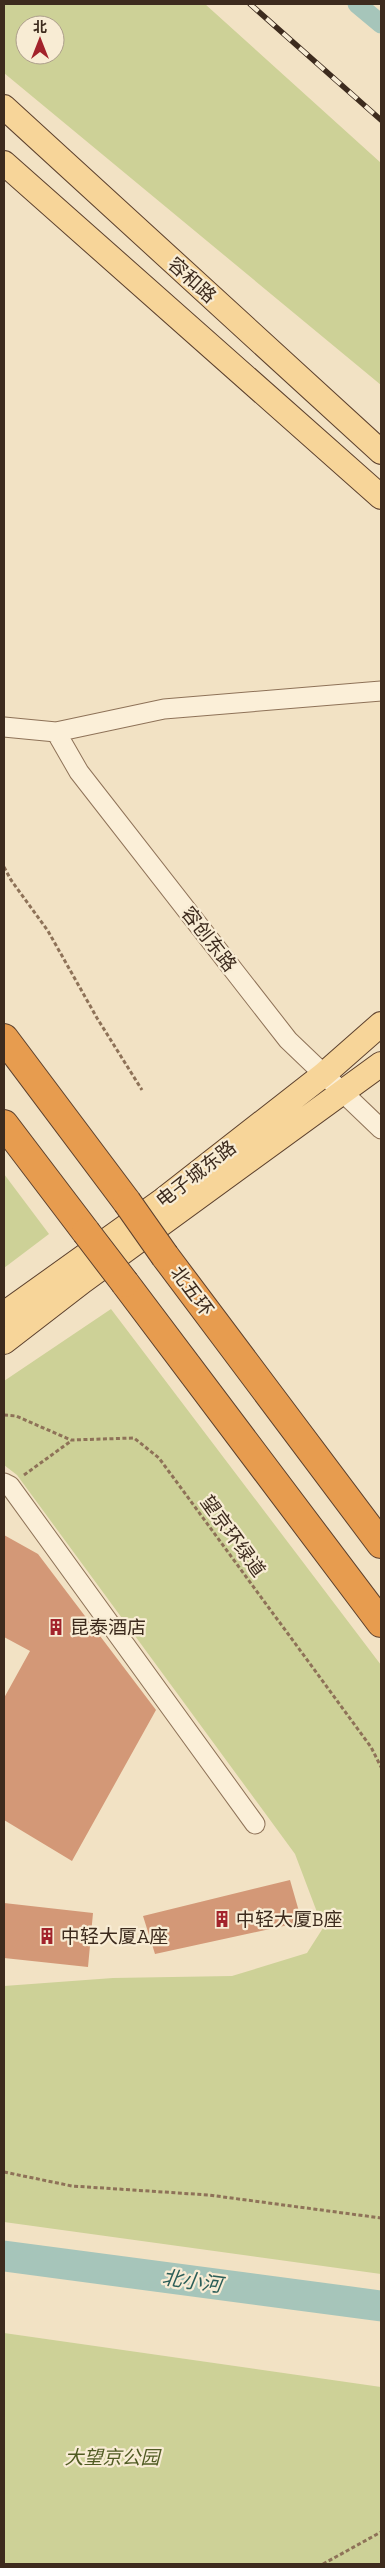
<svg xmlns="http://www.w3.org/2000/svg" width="385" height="2568" font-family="'Zilla Slab','Noto Sans SC',serif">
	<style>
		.green { fill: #cdd197; fill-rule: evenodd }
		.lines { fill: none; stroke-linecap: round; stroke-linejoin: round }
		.canal { stroke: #a6c5ba; stroke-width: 19 }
		.river { stroke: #a6c5ba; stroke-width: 31 }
		.building { fill: #d39877 }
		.minor-casing { stroke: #8e7258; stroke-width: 21 }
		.major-casing { stroke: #5c402d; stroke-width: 26 }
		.highway-casing { stroke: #5c402d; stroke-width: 30 }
		.path { stroke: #8e7258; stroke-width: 3; stroke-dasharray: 4 2.5; stroke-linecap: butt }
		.minor { stroke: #fbefd8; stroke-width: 19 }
		.major { stroke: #f7d599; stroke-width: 24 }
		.highway { stroke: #e79c4f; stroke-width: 28 }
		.rail-casing { stroke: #3d2b1e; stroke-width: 5.5 }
		.rail { stroke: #f8ecd4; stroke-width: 4; stroke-dasharray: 11; stroke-linecap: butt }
		.highway-bridge-casing { stroke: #5c402d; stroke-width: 30; stroke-linecap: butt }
		.highway-bridge { stroke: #e79c4f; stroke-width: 28 }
		.labels { text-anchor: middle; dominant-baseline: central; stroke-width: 4.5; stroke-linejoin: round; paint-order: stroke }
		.street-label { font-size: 19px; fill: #3d2b1e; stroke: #f8ecd4 }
		.poi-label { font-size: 19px; fill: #3d2b1e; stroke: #f8ecd4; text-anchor: start }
		.park-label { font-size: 19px; font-style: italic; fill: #505b23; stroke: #f8ecd4 }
		.water-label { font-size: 20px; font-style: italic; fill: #2c5e58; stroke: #f8ecd4 }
	</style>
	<rect width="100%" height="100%" fill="#f2e2c4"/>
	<path class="green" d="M4 4H205L381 163V385L4 73ZM25 25H55V55H25Z
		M4 1174 49 1234 4 1268Z
		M111 1309 381 1665V2274L4 2222V1986L113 1978 232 1976 307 1953 323 1928 295 1854 17 1475 4 1465V1381Z
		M4 2333 381 2387V2564H4Z"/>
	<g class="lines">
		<path class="canal" d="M357 4 381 24"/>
		<path class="river" d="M4 2256 381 2306"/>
	</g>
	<path class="building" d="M4 1535 38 1554 156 1710 72 1861 4 1820V1698L30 1651 4 1637Z
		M290 1880 302 1922 155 1954 143 1916Z
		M4 1903 93 1913 88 1967 4 1958Z"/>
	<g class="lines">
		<g class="minor-casing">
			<path id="minor" d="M4 727 56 732 164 709 381 691
				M56 732 79 772 288 1040 381 1129
				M4 1483 10 1486 255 1824"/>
		</g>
		<g class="major-casing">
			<path id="major" d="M4 107 381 452
				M4 163 381 497
				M4 1314 163 1200 323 1075 381 1024
				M4 1342 83 1281 381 1064"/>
		</g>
		<g class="highway-casing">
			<path id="highway" d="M4 1038 127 1202
				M4 1124 86 1232
				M165 1256 381 1544
				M125 1283 381 1623"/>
		</g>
		<path class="path" d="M4 867 11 880 48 931 97 1018 142 1090
			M4 1415 16 1416 71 1440 134 1438 159 1458 371 1747 381 1767
			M24 1475 71 1441
			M4 2172 72 2186 209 2195 381 2218
			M323 2564 381 2532"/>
		<use href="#minor" class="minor"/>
		<use href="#major" class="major"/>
		<use href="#highway" class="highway"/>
		<g class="rail-casing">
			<path id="rail" d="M250 4 381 120"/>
		</g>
		<use href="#rail" class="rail"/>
		<g class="highway-bridge-casing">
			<path id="highway-bridge" d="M127 1202 165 1256
				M86 1232 125 1283"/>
		</g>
		<use href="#highway-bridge" class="highway-bridge"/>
	</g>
	<defs>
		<g id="building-bare" transform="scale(1.35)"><path d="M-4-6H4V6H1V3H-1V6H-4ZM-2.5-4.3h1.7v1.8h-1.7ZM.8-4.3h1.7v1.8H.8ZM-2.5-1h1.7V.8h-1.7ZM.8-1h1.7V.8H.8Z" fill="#a2232b" stroke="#f8ecd4" stroke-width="2.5" paint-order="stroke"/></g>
	</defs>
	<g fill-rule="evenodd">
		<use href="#building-bare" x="56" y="1627"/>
		<use href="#building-bare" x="222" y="1919"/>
		<use href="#building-bare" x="47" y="1936"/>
	</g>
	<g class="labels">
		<g class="street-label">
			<text transform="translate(192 280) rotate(42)">容和路</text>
			<text transform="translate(209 939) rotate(52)">容创东路</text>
			<text transform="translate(196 1174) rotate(-38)">电子城东路</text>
			<text transform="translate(192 1291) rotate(53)">北五环</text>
			<text transform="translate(233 1536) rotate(54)">望京环绿道</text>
		</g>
		<g class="poi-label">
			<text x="70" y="1627">昆泰酒店</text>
			<text x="236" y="1919">中轻大厦B座</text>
			<text x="61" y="1936">中轻大厦A座</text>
		</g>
		<g class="park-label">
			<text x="112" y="2457">大望京公园</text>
		</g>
		<g class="water-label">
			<text transform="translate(192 2281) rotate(8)">北小河</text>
		</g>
	</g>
	<rect width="385" height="2568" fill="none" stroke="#3d2b1e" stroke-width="10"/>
	<g transform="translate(40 40)"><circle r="24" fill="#f8ecd4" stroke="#ad9f8b"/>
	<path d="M0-4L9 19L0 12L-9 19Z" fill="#a2232b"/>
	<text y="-8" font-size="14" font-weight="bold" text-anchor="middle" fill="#3d2b1e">北</text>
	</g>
</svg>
